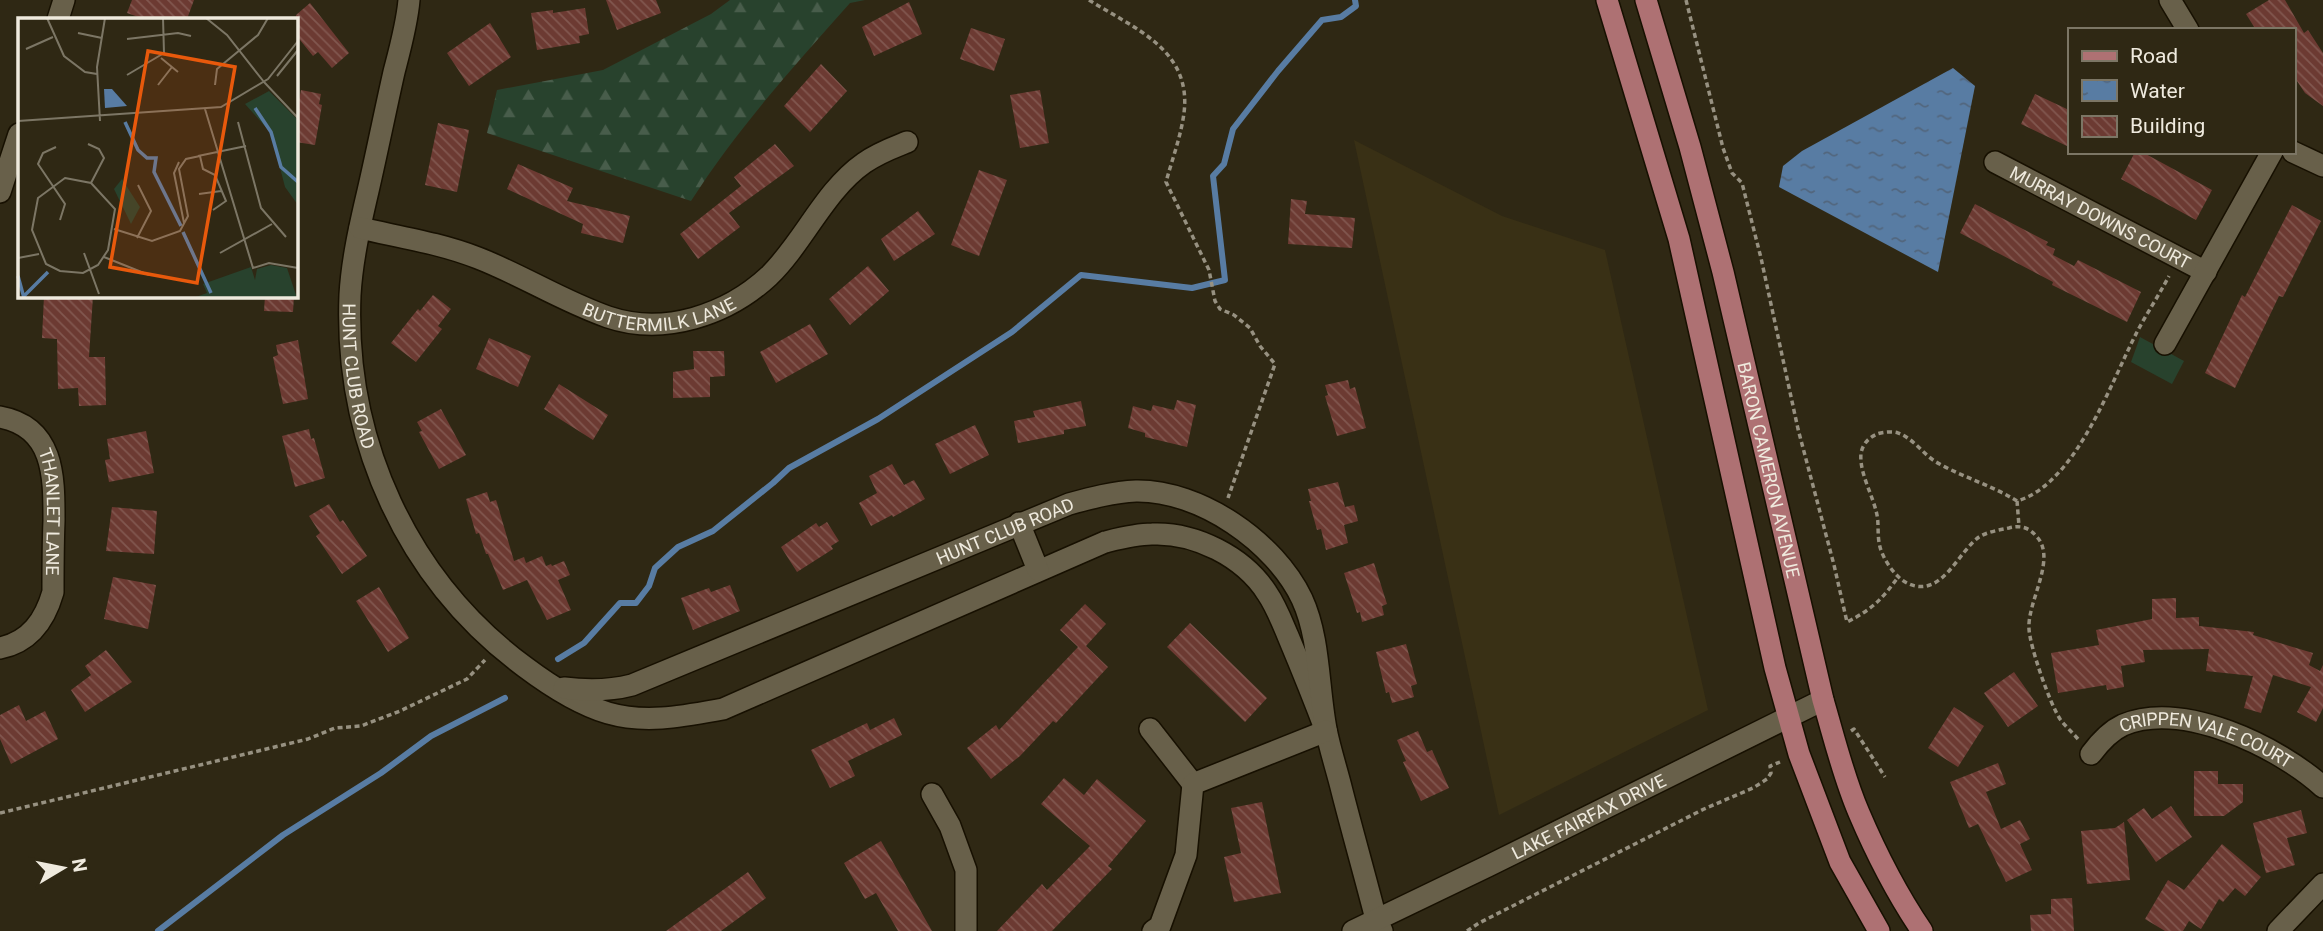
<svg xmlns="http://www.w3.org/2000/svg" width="2323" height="931" font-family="Roboto,sans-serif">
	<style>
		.built { fill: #393015 }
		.green { fill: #28422d }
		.forest { fill: url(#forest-firs) }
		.water { fill: url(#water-ripples) }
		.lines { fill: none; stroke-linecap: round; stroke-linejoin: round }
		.stream { stroke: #587ca3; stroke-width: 6 }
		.building { fill: url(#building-back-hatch) }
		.minor-casing { stroke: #171001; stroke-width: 24 }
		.major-casing { stroke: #171001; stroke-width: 24 }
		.path { stroke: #979181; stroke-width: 3.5; stroke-dasharray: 5 3.5; stroke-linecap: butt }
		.minor { stroke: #68604a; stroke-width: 21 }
		.major { stroke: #ae7173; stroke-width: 21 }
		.labels { text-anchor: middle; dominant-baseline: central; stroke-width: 5; stroke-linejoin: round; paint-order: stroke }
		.street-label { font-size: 18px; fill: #efeade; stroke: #2f2814 }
		.inset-river { fill: none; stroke: #587ca3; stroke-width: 3.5 }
		.inset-road { fill: none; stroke: #7c7665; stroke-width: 2 }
		.view { fill: #e8590c; fill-opacity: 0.15; stroke: #e8590c; stroke-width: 3.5 }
		.inset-edge { fill: none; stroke: #efeade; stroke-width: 3.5 }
	</style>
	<defs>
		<pattern id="forest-firs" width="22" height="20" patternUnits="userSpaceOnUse" patternTransform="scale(1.75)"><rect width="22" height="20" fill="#28422d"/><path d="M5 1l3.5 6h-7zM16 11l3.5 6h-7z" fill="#485d4b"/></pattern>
		<pattern id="water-ripples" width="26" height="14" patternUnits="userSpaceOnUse" patternTransform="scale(1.75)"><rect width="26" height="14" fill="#587ca3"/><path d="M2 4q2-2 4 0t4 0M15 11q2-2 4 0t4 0" fill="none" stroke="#52667d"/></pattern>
		<pattern id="building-back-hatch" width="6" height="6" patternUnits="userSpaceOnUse" patternTransform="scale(1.75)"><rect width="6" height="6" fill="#6c3a32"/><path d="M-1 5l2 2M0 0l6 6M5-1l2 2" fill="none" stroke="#81574f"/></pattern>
	</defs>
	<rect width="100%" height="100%" fill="#2f2814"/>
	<path class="built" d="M1354 140 1502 216 1605 250 1708 710 1499 815Z"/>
	<path class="green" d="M2140 337 2184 361 2172 384 2131 362Z"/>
	<path class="forest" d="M730 0H865L850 3C793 67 737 129 691 201L487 133 497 90 603 70 711 14Z"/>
	<path class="water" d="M1953 68 1975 86 1938 272 1779 187 1783 166 1802 151Z"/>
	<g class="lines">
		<path class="stream" d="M558 659 584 643 620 603H636L649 586 655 568 678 547 713 531 773 483 789 468 878 419 1012 332 1081 275 1192 288 1225 280 1213 176 1224 164 1233 129 1278 71 1322 20 1341 17 1356 6 1355 0
			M158 931 283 835 381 773 431 736 505 698"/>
	</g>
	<path class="building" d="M132 0H194L187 19H144L127 13Z
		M606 0H656L661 13 617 30Z
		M2269 0H2285L2304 33 2308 30 2323 53V106L2305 93 2293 75V30H2256L2246 14Z
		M909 2 922 34 874 56 862 27Z
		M310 3 349 53 332 68 318 52 313 56 296 35V15Z
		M585 8 589 34 579 36 580 43 537 50 531 13 553 10V13Z
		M490 23 511 57 469 86 447 53Z
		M971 28 1005 39 994 71 960 59Z
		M821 64 847 91 810 132 784 106Z
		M301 90 321 94 319 104 322 105 315 145 296 142V99L299 100Z
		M1040 90 1049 143 1020 148 1010 95Z
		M2035 94 2069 110V147L2021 124Z
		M438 123 469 130 457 192 425 185Z
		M775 144 794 166 729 213 740 227 698 259 680 234 741 186 734 177Z
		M2135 152H2142L2212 190 2196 220 2121 179Z
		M518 164 573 188 567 201 630 216 623 243 581 233 583 224 507 189Z
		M979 170 1007 180 979 256 951 245Z
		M1291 199 1307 201 1305 214 1355 218 1352 248 1288 244Z
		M1975 204 2048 242 2046 245 2055 249 2053 255 2074 266 2078 260 2141 292 2127 322 2052 285 2053 282 1960 233Z
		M2292 205 2321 221 2283 297 2279 296 2235 388 2205 373 2242 295 2245 297Z
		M918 211 935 234 894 261 881 239Z
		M868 266 889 291 850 325 829 299Z
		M433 295 451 309 438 326 442 329 416 362 391 343 418 309 420 311Z
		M44 296H93L89 357H105L106 405 79 406 78 388 58 389 57 339 42 338Z
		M265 296H294L293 312 264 311Z
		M810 324 828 354 776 383 760 352Z
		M489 338 531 356 518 387 476 369Z
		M298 340 308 399 283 404 273 357 278 355 276 345Z
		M693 351H724L725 376 710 377V397L673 398V372L694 369Z
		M1348 380 1350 389 1355 387 1366 428 1337 436 1325 396 1328 395 1325 385Z
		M559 384 608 415 593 440 544 409Z
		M1177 400 1196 405 1187 447 1145 437V433L1128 428 1133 406 1151 411 1153 405 1174 410Z
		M1081 401 1086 426 1064 430V434L1018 443 1014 421 1035 417 1033 411Z
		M441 409 466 455 439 469 419 432 422 431 417 422Z
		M975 425 989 455 950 474 935 444Z
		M309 429 311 439 314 438 325 478 295 487 282 436Z
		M146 431 154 473 109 482 105 460 110 459 107 439Z
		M892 464 904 485 914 480 925 499 893 517 892 515 871 526 859 503 877 493 869 476Z
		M1338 482 1345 507 1354 505 1358 521 1344 525 1348 543 1326 550 1321 529 1317 530 1309 501H1311L1308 489Z
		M487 492 490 502 496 500 497 503 514 561 524 557 526 563 542 556 546 566 551 564 552 566 564 561 570 575 558 580 571 610 547 620 527 580 503 590 488 554H486L479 533 476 534 466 499Z
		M329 504 340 522 343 520 367 556 342 574 316 536 320 533 309 516Z
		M112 507 157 511 154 554 106 551Z
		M827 522 839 541 831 546 833 549 797 572 781 547 816 523 819 527Z
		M1374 563 1387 604 1382 606 1384 615 1362 622 1360 612 1357 613 1344 573Z
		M113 577 156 585 148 629 104 619Z
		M730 585 740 611 693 630 681 598 709 588 711 592Z
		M379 587 409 638 388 652 356 601Z
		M2176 598V618L2199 617V626L2254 632 2253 635 2313 653 2309 665 2320 671 2323 665V708L2316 722 2297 712 2311 687 2273 675 2261 713 2244 708 2253 676 2206 671 2209 649 2143 650 2145 662 2121 666 2124 687 2107 690 2106 685 2058 693 2051 653 2099 645 2096 630 2152 619V599Z
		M1085 604 1106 624 1086 646 1108 667 1056 723 1053 721 1020 756 991 779 967 748 996 725 999 730 1078 647 1060 630Z
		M1190 623 1267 698 1245 722 1167 647Z
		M1406 644 1417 684 1411 686 1414 697 1392 703 1389 692 1386 693 1376 652Z
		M106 650 132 682 85 712 71 690 91 675 85 666Z
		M2014 672 2038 706 2008 727 1984 693Z
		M19 705 26 721 45 711 58 739 11 764 0 739V715Z
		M1954 707 1984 726 1958 767 1928 748Z
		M894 718 902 735 848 761 855 776 830 788 811 750 867 723 870 730Z
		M1418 731 1427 752 1432 750 1449 788 1421 801 1403 762 1406 761 1397 740Z
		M1998 763 2006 784 1986 792 2001 829 2020 820 2030 839 2020 844 2032 870 2006 882 1978 824 1969 828 1950 782Z
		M2194 771H2218V784H2243V802L2224 816H2194Z
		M1064 778 1084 795 1097 779 1146 821 1108 866 1112 869 1052 931H997L1042 884 1047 890 1090 846 1041 804Z
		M1262 802 1281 893 1234 902 1224 857 1241 853 1231 808Z
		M2171 806 2192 837 2156 862 2127 820 2144 808 2152 819Z
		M2301 810 2307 833 2287 838 2295 865 2266 873 2253 823Z
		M2124 822 2130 880 2087 884 2081 831 2115 828Z
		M881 841 932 931H898L876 893 865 899 844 863Z
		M2222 844 2261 877 2245 896 2235 888 2223 902 2219 899 2201 929 2189 921 2183 931H2165L2145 919 2168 880 2184 890Z
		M748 872 766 898 721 931H666Z
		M2072 898 2074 931H2031L2030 915 2051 914V899Z"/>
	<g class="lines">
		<g class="minor-casing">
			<g id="minor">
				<path id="s1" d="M409 0C407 24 400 49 394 72 385 112 377 152 368 191 360 225 352 260 350 295 344 441 407 580 525 667 549 685 578 704 608 713 646 724 684 716 723 709L1105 542C1121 538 1136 534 1152 534 1195 532 1244 557 1267 593 1276 606 1282 622 1288 636 1301 667 1314 699 1326 731"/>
				<path d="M2170 0 2188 30"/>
				<path d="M58 19 64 0"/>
				<path d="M2293 152 2323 166"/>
				<path id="s2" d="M1995 162 2206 272"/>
				<path d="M0 192 19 134"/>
				<path id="s3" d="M360 228C399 237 440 243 478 258 522 275 562 301 608 317 664 336 727 315 769 276 804 242 824 191 864 163 878 153 892 148 907 142"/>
				<path d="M2165 344 2272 152"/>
				<path id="s4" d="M0 417C55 427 54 478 54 521 53 545 53 568 53 592 45 620 30 642 0 648"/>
				<path d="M1019 523 1038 570"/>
				<path id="s5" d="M564 688C588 691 609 691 632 685L1069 504C1091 498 1113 492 1136 491 1200 490 1275 542 1302 599 1320 638 1318 687 1326 729 1330 750 1337 770 1342 791 1353 834 1365 876 1376 919L1382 931"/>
				<path d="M1150 729 1193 784"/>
				<path id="s6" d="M2091 754C2100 742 2110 731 2123 725 2183 700 2279 747 2323 787"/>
				<path d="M932 794 950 826 966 870V931"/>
				<path d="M1153 931 1160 926 1186 855 1193 784 1326 731"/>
				<path id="s7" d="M1353 931 1488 866 1823 700"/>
				<path d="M2278 931 2323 884"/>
			</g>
		</g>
		<g class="major-casing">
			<g id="major">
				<path d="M1607 0 1679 239 1775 668 1799 754 1840 862 1879 931"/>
				<path id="s8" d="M1646 0 1690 147 1723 272 1823 700C1834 737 1843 776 1859 813 1876 853 1897 894 1922 931"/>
			</g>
		</g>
		<path class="path" d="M1089 0C1133 28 1192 49 1184 113 1181 136 1172 160 1166 182L1209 270 1215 301 1220 309 1234 315 1250 328 1260 346 1275 364 1228 498
			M1686 0 1723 148 1732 173 1742 183 1761 258 1798 429 1834 565 1847 622C1873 609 1882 599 1899 576
			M2017 501 2019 526
			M1851 731 1854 729 1885 777
			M2078 739C2072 732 2065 726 2060 719 2050 704 2030 647 2029 629 2027 602 2057 559 2037 537 2029 527 2020 525 2009 528 1999 530 1987 532 1979 537 1958 552 1942 598 1909 584 1896 579 1883 559 1880 547 1877 536 1879 525 1877 515 1873 495 1859 473 1861 453 1863 444 1868 438 1877 434 1882 432 1893 431 1898 433 1913 438 1923 454 1936 462 1962 477 1991 485 2017 501 2076 484 2111 382 2137 332 2147 313 2159 295 2169 276
			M0 813 308 739 335 728 361 726 400 711 467 679 485 660
			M1467 931 1479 923 1704 809 1753 788 1767 779 1771 773 1770 766 1780 762"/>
		<use href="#minor" class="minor"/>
		<use href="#major" class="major"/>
	</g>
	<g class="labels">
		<g class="street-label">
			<text stroke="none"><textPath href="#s2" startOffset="119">MURRAY DOWNS COURT</textPath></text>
			<text stroke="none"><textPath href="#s3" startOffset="317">BUTTERMILK LANE</textPath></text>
			<text stroke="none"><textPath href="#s1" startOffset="383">HUNT CLUB ROAD</textPath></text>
			<text stroke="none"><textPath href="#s8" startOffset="486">BARON CAMERON AVENUE</textPath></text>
			<text stroke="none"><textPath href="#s4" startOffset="121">THANLET LANE</textPath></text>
			<text stroke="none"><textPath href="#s5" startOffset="472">HUNT CLUB ROAD</textPath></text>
			<text stroke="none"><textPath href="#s6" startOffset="131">CRIPPEN VALE COURT</textPath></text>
			<text stroke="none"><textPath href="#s7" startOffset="262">LAKE FAIRFAX DRIVE</textPath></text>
		</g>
	</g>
	<g transform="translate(18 18)">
		<rect width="280" height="280" fill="#2f2814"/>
		<path d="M251 73 280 102V187L267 169 253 115 227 86ZM253 247 269 250 279 280H175L189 275 185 266 233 249 237 262 239 251Z" fill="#28422d"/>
		<path d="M104 161 122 189 113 206 96 171Z" fill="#28422d"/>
		<path d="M86 71H94L109 88 87 90Z" fill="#587ca3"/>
		<path class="inset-river" d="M237 90 253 114 263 149 280 164M107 104 120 132 129 140H138L136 154 163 208M165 214 193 275M0 258 6 280M6 278 30 254"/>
		<path class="inset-road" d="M29 0 46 38 67 54 79 56M188 0 209 17 246 64M60 15 84 20M109 21 160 15 173 18M8 31 35 19M143 40 160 54M109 57 146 35 145 0M259 58 280 32M246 64 280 100M140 67 154 49M197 67 199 51 240 17 250 0M187 91 235 250 251 245 280 250M0 103 203 89 250 61 280 23M82 103 79 49 87 0M220 104 243 190 268 219M70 126 81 131 86 140 73 165M38 129 25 135 20 146 47 186 42 202M180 138 228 128M182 138 185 151 197 157 208 183 195 192M161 144 156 155 166 205M47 160 73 165 97 191 90 232 80 247 65 255 42 253 28 246 14 212 20 180ZM181 176 203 173M96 211 134 223 162 213 170 198 161 151 168 141 182 138M119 220 133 193 120 167M66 235 81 276M202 235 254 206M86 239 131 257M0 240 21 236"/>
		<path class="view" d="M130 33 217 49 179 265 92 249Z"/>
		<rect width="280" height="280" class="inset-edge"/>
	</g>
	<rect x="2068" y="28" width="228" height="126" fill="#2f2814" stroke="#7c7665" stroke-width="2"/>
	<rect x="2082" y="51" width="35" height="10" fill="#ae7173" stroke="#7c7665" stroke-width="2"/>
	<text x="2130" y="63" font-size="21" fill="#efeade">Road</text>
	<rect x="2082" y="80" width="35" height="21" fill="url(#water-ripples)" stroke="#7c7665" stroke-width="2"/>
	<text x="2130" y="98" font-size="21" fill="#efeade">Water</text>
	<rect x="2082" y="116" width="35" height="21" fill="url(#building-back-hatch)" stroke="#7c7665" stroke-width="2"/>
	<text x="2130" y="133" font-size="21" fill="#efeade">Building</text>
	<g transform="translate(63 868) rotate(80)" stroke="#2f2814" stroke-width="5" paint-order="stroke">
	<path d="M0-5L12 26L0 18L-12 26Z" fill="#efeade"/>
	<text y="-10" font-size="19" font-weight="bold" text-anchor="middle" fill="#efeade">N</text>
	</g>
</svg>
